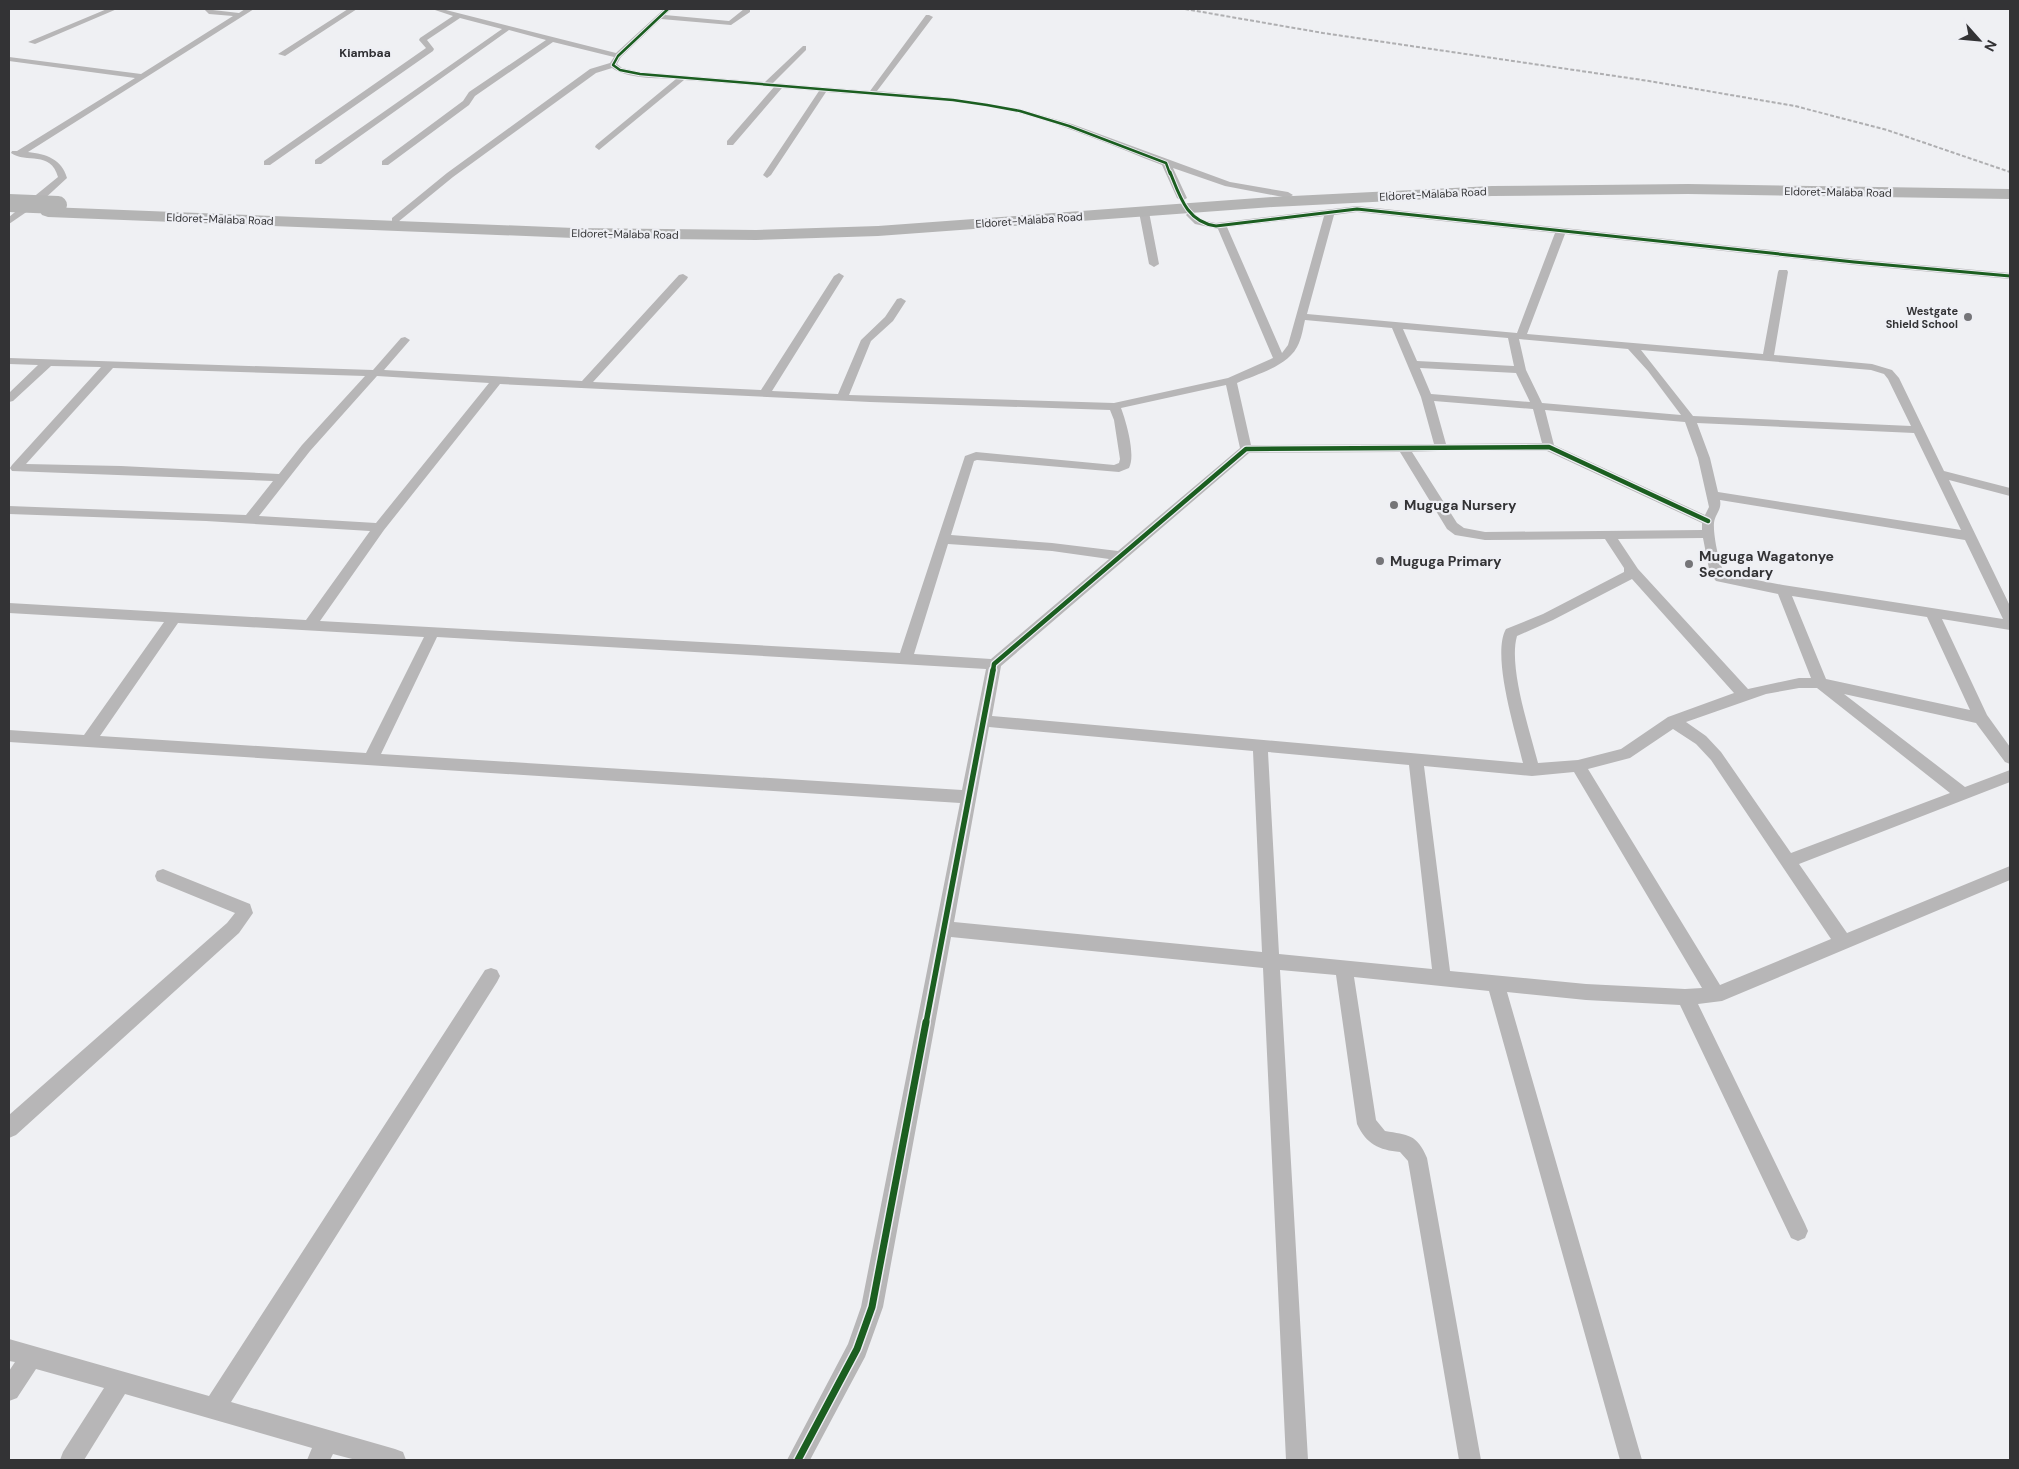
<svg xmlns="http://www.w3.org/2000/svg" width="2019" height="1469" font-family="'DM Sans',sans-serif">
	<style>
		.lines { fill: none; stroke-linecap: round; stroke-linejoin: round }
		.street { fill: #b7b6b7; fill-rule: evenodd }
		.highway { fill: #b4b4b4; fill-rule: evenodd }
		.rail { stroke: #afafb1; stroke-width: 2; stroke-dasharray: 4 2; stroke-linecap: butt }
		.highway-bridge { stroke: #b4b4b4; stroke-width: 18 }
		.cycleway-far4-casing { stroke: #eeeff4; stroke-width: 4.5 }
		.cycleway-far3-casing { stroke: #eeeff4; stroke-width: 5 }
		.cycleway-far2-casing { stroke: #eeeff4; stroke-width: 7 }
		.cycleway-far1-casing { stroke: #eeeff4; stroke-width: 9 }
		.cycleway-casing { stroke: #eeeff4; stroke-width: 10 }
		.cycleway-far4 { stroke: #1b5e20; stroke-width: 2.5 }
		.cycleway-far3 { stroke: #1b5e20; stroke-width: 3 }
		.cycleway-far2 { stroke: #1b5e20; stroke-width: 4.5 }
		.cycleway-far1 { stroke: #1b5e20; stroke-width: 5.5 }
		.cycleway { stroke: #1b5e20; stroke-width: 7 }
		.poi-dot { fill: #757578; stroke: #eeeff4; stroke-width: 2 }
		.labels { text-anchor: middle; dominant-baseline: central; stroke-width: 4.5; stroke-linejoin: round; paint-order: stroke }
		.far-street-label { font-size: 11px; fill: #333335; stroke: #eeeff4 }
		.far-poi-label { font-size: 11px; font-weight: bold; fill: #333335; stroke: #eeeff4; text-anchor: end }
		.far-neighbourhood-label { font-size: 12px; font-weight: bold; fill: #2d2d31; stroke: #eeeff4 }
		.poi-label { font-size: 14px; font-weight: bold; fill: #333335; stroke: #eeeff4; text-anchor: start }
	</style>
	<rect width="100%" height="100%" fill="#eff0f3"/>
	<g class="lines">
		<path class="street" d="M107 9H117L35 44 28 42Z
			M204 9 239 13 245 9H254L28 152C46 154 62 159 67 178L41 202 9 224V217L58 177C51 150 26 164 11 153L12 151H17L135 78 9 61V57L141 74 233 16 209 14Z
			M348 9H357L285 56 278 54Z
			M432 9H442L616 53 664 9H672L665 15 729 21 744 9H750V12L731 25 661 19 621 57 617 64 622 68 640 72 765 82 803 46H806V50L773 83 870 91 926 15H929L933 17 877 91 953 98 1020 109 1072 124 1230 182 1288 192 1293 195 1288 198 1225 186 1173 168 1187 198 1182 201 1177 198 1162 165C1115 147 1068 126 1019 113 957 98 890 97 826 92L771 175 767 178 763 175 819 91 782 88 733 145H727V141L774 87 684 80 599 150 595 147 596 145 676 79C656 78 628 79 612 68L596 73 453 177 398 222H392V218L447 173 590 69 610 63 614 57 553 42 475 96 469 105 388 165H382V161L463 101 469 92 546 40 509 30 321 164H315V160L502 29 460 18 427 40 434 49 433 51 270 165H264V161L426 48 419 40 420 38 453 16Z
			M1357 206 1854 259 2010 273V279L1854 265 1565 234 1527 334 1763 354 1778 272 1779 270H1787L1788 272 1774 355 1872 364 1892 370 1899 378 1944 471 2010 488V496L1949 480 2010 606V630L1942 619 1987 715 2010 747V764L2005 762 1976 723 1844 694 1965 787 2010 770V782L1799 864 1847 933 2010 866V880L1722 1001 1698 1004 1805 1224 1808 1231 1805 1238 1798 1241 1791 1238 1680 1005 1586 1000 1507 992 1642 1460H1620L1489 991 1354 977 1376 1120 1385 1131C1408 1135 1417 1134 1427 1158L1481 1460H1459L1408 1161 1400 1152C1379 1150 1366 1144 1357 1124L1336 975 1280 970 1308 1460H1286L1263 968 951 937 883 1307 865 1357 810 1460H787L848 1344 861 1307 960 803 9 742V730L84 735 164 622 9 613V603L306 620 370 531 206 521 9 514V506L246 515 273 481 12 471 10 468 12 465 101 367 51 366 13 401 9 402V393L38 365 9 364V358L373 370 401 338 405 337 410 340 384 370 582 381 679 275 683 274 688 277 687 279 593 382 761 390 834 276 839 273 844 276 772 391 838 394 861 340 885 317 897 299 901 298 906 301 893 321 871 341 849 395 1114 403 1228 378 1273 358 1218 229 1195 224 1186 215 1188 213H1194L1201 220 1216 223ZM1357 212 1555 233 1517 333 1307 314 1334 215ZM1324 216 1288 345 1282 353 1227 227ZM1305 320 1392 328 1421 397 1434 444 1251 445 1237 383C1257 374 1290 366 1299 343 1302 336 1303 328 1305 320ZM1403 329 1508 338 1514 366 1417 361ZM1519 339 1628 349 1648 371 1681 415 1542 403 1526 370ZM1641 350 1871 370 1884 374 1888 379 1911 426 1693 416ZM113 368 365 376 302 445 279 474 121 466 26 464ZM1420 368 1516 373 1530 402 1431 394ZM377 376 489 383 376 523 259 516 310 451ZM500 384 870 402 1110 410 1114 420 1120 459 1119 463 1114 465 976 452 965 456 900 653 320 621 384 530ZM1226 385 1240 448 1118 551 1052 543 951 535 974 461 977 460 1119 472 1129 468C1136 455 1126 421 1121 408ZM1434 401 1533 409 1542 443 1446 444ZM1545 410 1685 422 1698 458 1709 507 1705 515 1554 445ZM1697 423 1914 433 1961 530 1718 492 1710 458ZM1437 451H1547L1702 523V530L1485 532 1464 528 1457 523 1412 452ZM1400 452 1447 529 1455 535 1485 540 1605 539 1624 568V572L1543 614 1506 629C1491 655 1516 733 1523 763L992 716 1001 666 1249 453ZM1720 500 1965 540 2003 619 1783 585 1725 574C1719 565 1713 534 1714 523 1715 514 1722 510 1720 500ZM1703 538 1710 574 1716 581 1778 594 1811 678H1799L1748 689 1638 569 1618 539ZM948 544 1052 551 1109 559 991 659 914 654ZM1632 579 1734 693 1668 717 1621 749 1578 760 1538 763C1530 731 1508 667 1517 636L1553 620ZM1792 596 1927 617 1970 710 1826 679ZM178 623 424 637 366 753 100 736ZM437 637 986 669 962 790 381 754ZM1799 688H1817L1950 793 1791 853 1721 752 1706 736 1686 722 1766 694ZM989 727 1253 751 1262 952 954 922ZM1673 729 1696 744 1711 760 1831 939 1720 985 1588 769 1630 758ZM1268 752 1409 765 1432 969 1279 954ZM1424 766 1532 776 1574 772 1702 988 1685 989 1586 984 1450 971Z
			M1144 209 1149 212 1159 264 1154 267 1149 264 1139 212Z
			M163 869 250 904 253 913 239 933 16 1135 9 1138V1115L227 923 235 913 157 881 155 876 157 871Z
			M491 968 497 970 500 976 497 982 231 1402 395 1449 403 1452 406 1460H356L333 1454 330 1460H307L312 1448 125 1394 84 1460H60L63 1452 104 1388 36 1369 17 1398 9 1401V1371L15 1362 9 1361V1339L209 1396 485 970Z"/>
		<path class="highway" d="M1688 184 2010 189V199L1688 194 1492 196 1273 207 878 236 756 240 574 238 48 217 42 215 40 212 42 209 48 207 574 228 756 230 878 226 1273 197 1492 186Z"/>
		<path class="rail" d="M1185 9 1323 33 1649 81 1795 106 1887 130 2010 172"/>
		<path class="highway-bridge" d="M9 203 58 205"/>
		<g class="cycleway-far4-casing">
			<path id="cycleway-far4" d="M668 9 618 56 613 65 620 70 640 74 953 100 987 105 1020 111 1069 126 1166 163 1170 174"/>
		</g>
		<g class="cycleway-far3-casing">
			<path id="cycleway-far3" d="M1170 172C1180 197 1187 222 1216 226L1357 209 1854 262 2010 276"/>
		</g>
		<g class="cycleway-far2-casing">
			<path id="cycleway-far2" d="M993 671 994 664 1246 449 1549 447 1708 521"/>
		</g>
		<g class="cycleway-far1-casing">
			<path id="cycleway-far1" d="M926 1023 993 670"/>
		</g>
		<g class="cycleway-casing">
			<path id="cycleway" d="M798 1460 857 1349 872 1307 926 1022"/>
		</g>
		<use href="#cycleway-far4" class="cycleway-far4"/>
		<use href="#cycleway-far3" class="cycleway-far3"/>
		<use href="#cycleway-far2" class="cycleway-far2"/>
		<use href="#cycleway-far1" class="cycleway-far1"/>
		<use href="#cycleway" class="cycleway"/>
	</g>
	<g class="poi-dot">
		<circle cx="1968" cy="317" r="5"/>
		<circle cx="1394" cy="505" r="5"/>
		<circle cx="1380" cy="561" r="5"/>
		<circle cx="1689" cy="564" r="5"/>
	</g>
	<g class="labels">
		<g class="far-street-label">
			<text transform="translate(1838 192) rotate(1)">Eldoret-Malaba Road</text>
			<text transform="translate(1433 194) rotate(-3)">Eldoret-Malaba Road</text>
			<text transform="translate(220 219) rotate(2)">Eldoret-Malaba Road</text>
			<text transform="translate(1029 220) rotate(-4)">Eldoret-Malaba Road</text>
			<text transform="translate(625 234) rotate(1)">Eldoret-Malaba Road</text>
		</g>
		<g class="far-poi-label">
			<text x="1958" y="311">Westgate<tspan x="1958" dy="13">Shield School</tspan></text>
		</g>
		<g class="far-neighbourhood-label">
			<text x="365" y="53">Kiambaa</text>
		</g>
		<g class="poi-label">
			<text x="1404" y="505">Muguga Nursery</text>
			<text x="1699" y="556">Muguga Wagatonye<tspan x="1699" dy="16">Secondary</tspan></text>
			<text x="1390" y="561">Muguga Primary</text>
		</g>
	</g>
	<rect width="2019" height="1469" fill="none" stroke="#333335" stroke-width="20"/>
	<g transform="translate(1979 40) rotate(117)" stroke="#eeeff4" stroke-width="4" paint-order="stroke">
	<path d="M0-4L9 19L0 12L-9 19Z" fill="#333335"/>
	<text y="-8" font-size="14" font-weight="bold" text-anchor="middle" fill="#333335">N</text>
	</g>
</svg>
